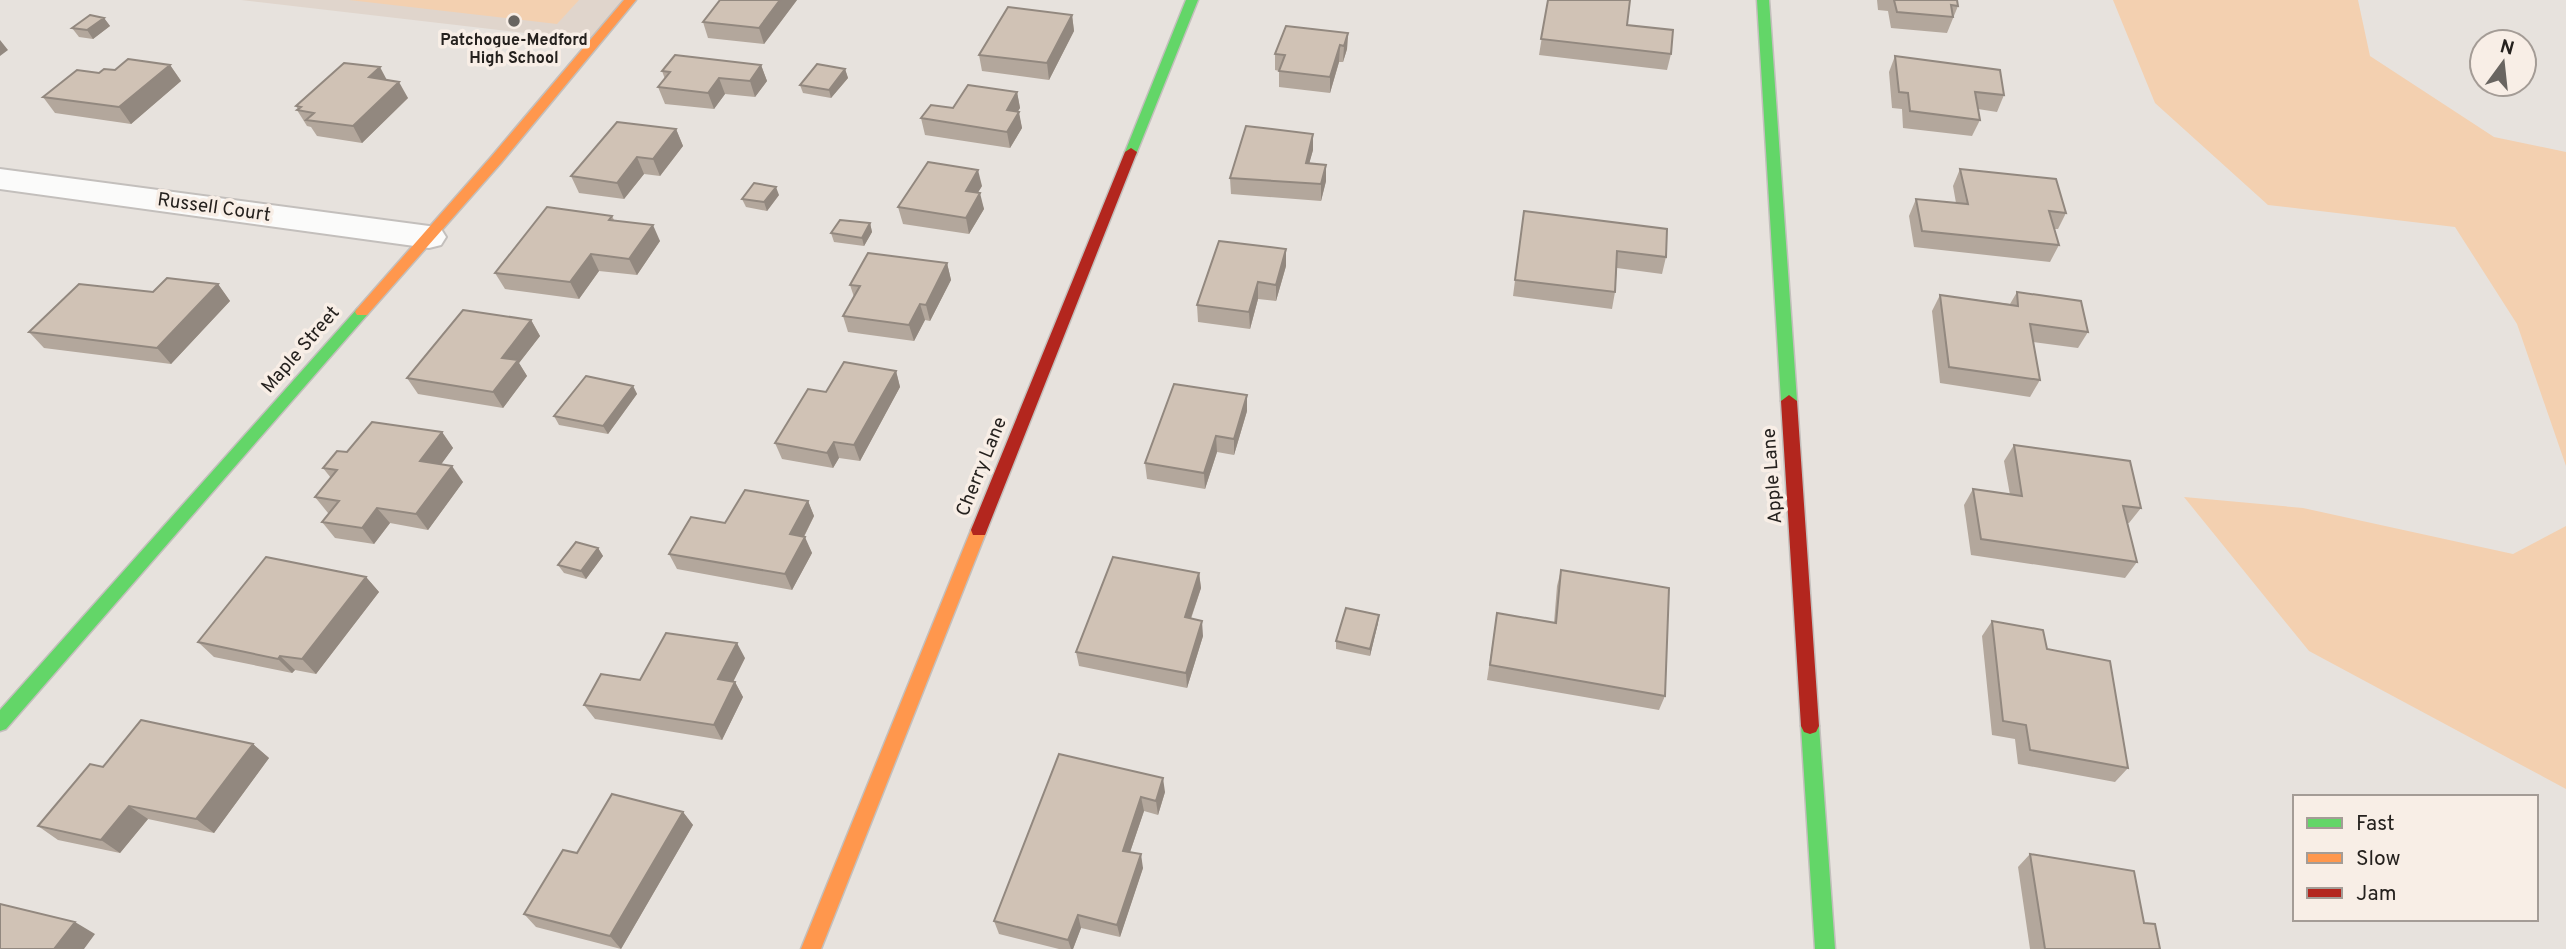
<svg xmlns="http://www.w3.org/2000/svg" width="2566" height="949" font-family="Overpass,sans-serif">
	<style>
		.built { fill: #e0d5cc }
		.green { fill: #f3d0b0 }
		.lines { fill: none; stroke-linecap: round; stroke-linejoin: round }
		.street-casing { stroke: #c3bfbc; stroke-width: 4 }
		.fast-casing { stroke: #c3bfbc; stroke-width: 3 }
		.slow-casing { stroke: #c3bfbc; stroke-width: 3 }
		.jam-casing { stroke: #c3bfbc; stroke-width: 3 }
		.street { fill: #fbfbfa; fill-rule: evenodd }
		.fast { fill: #63d668; fill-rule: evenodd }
		.slow { fill: #ff974d; fill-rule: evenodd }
		.jam { fill: #b3261e; fill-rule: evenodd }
		.wall { fill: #b3a79c }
		.shaded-wall { fill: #92887f }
		.building { fill: #d0c2b5; stroke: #92887f; stroke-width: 2 }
		.poi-dot { fill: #696561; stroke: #f8eee6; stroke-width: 2.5 }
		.labels { text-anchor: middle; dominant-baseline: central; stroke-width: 7; stroke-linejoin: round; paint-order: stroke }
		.far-poi-label { font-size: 16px; font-weight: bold; fill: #25211e; stroke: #f8eee6 }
		.street-label { font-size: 19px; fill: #25211e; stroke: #f8eee6 }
	</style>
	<rect width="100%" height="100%" fill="#e7e2dd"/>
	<path class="built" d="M241 0H630L593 41Z"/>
	<path class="green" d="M349 0H579L557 24Z
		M2113 0H2358L2370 56 2494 137 2566 152V466L2517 324 2455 227 2268 205 2155 103Z
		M2184 497 2303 508 2513 554 2566 526V789L2309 651Z"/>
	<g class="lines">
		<g class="street-casing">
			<path id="street" d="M0 169 429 226 441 229 446 237 441 245 429 248 0 189Z"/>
		</g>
		<g class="fast-casing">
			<path id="fast" d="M1186 0H1198L1137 152 1136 155H1126L1125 152Z
				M1757 0H1769L1797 401 1789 407 1781 401Z
				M362 307 369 312 367 315 6 729 0 731V710L357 309Z
				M1810 718 1816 720 1819 726 1835 949H1815L1801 726 1804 720Z"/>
		</g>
		<g class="slow-casing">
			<path id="slow" d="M624 0H636L501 163 367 315H357L355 312 357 309 491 157Z
				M979 524 985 525 987 530 821 949H801L971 530 973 525Z"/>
		</g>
		<g class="jam-casing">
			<path id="jam" d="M1131 148 1137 152 987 530 985 535H973L971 530 1125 152Z
				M1789 395 1797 401 1819 726 1816 732 1810 734 1804 732 1801 726 1781 401Z"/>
		</g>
		<use href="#street" class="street"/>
		<use href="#fast" class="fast"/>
		<use href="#slow" class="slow"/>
		<use href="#jam" class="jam"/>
	</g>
	<path class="wall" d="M797 0 764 44 708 38 703 22Z
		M1548 0 1627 25 1671 54 1667 70 1539 55Z
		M1877 0H1957L1958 6 1947 33 1891 28 1888 11 1878 10Z
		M1072 15 1074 31 1049 80 982 71 979 55Z
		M104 18 110 26 93 39 79 37 72 28Z
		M1348 33 1347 49 1343 62H1339L1330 93 1279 87V71L1275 70V54Z
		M1895 56 2004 95 1997 112 1978 109 1980 120 1972 136 1903 128 1902 109 1892 108 1889 72Z
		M170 65 181 81 131 124 55 113 43 97 99 73 115 70Z
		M761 65 767 81 755 97 725 94 714 109 665 104 658 87 665 79 662 71Z
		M845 69 848 78 831 98 803 93 800 85Z
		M387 80 408 98 362 143 317 136 311 127 307 126 297 110 298 109 296 106Z
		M1017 92 1020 108 1018 111 1022 128 1010 148 925 135 921 118 953 108Z
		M676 129 683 146 660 176 644 174 624 199 579 193 571 176Z
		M1313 134V150L1309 163 1326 165V181L1321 201 1231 194 1230 178Z
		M1960 169 2066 213 2058 229H2054L2059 245 2050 262 1914 247 1909 216 1916 199 1956 203 1953 186Z
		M982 186 978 192 984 209 969 234 903 224 898 207Z
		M779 195 767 211 746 207 742 199Z
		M1524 211 1666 257 1662 274 1617 268 1615 292 1612 309 1513 296Z
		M612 216 614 220 660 241 637 275 599 271 579 299 505 289 495 273Z
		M870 223 872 232 864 246 834 242 831 233Z
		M947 263 951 280 930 321 925 320 914 341 848 332 843 316 854 297 850 285Z
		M1286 266 1276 301 1258 299 1250 329 1198 322 1197 305Z
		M218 284 230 301 171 364 44 348 29 332 153 292Z
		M2017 292 2088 332 2078 348 2033 342 2040 380 2030 397 1940 383 1932 311 1940 295 2010 304Z
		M531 320 540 336 519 363 527 376 503 408 418 394 407 378Z
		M896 371 900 387 860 461 839 458 833 468 782 459 775 443 826 392Z
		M633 386 637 394 608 434 559 425 554 416Z
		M1247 411 1234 455 1217 452 1205 489 1147 479 1145 463Z
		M442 432 453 448 441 464 463 482 428 530 390 523 374 544 335 538 322 522 330 513H328L315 497 331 478 323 468 347 452Z
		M2014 445 2141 508 2129 523H2127L2137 562 2125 578 1971 555 1964 505 1973 489 2010 495 2004 461Z
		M808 501 814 516 804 537 812 553 792 590 677 569 669 554 725 523Z
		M598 548 603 556 586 579 564 573 558 565Z
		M1561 570 1665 696 1659 710 1487 680 1497 613 1554 623 1557 586Z
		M1199 573 1201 588 1191 619 1203 636 1187 688 1079 666 1076 652Z
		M366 577 379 592 316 674 295 670 292 673 214 657 198 642Z
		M1992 621 2047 649 2128 768 2115 782 2018 764 2015 739 1992 735 1982 636Z
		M1378 623 1370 656 1336 649V641Z
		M745 658 733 682H735L743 697 722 740 595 719 584 705 640 680Z
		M253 744 269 758 214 833 148 819 120 853 58 840 38 826 103 767Z
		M1059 754 1165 792 1158 815 1144 811 1130 852 1143 868 1120 937 1081 928 1073 949H1059L999 934 994 921Z
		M683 812 693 825 621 949 536 927 524 914 577 853Z
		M2030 854 2144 923 2160 949H2030L2018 867Z"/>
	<path class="shaded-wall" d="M780 0H797L764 44 759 28Z
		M1072 15 1074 31 1049 80 1047 63Z
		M104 18 110 26 93 39 87 30Z
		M1348 33 1347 49 1343 62 1344 46Z
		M0 40 8 50 0 56Z
		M1340 45 1339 62 1330 93V77Z
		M170 65 181 81 131 124 119 107Z
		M761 65 767 81 755 97 750 81Z
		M380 67 389 84 369 77Z
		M845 69 848 78 831 98 829 90Z
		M719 78 725 94 714 109 708 93Z
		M399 82 408 98 362 143 353 126Z
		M1017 92 1020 108 1009 126 1007 110Z
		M1019 112 1022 128 1010 148 1007 132Z
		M676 129 683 146 660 176 653 159Z
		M1313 134V150L1305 179 1306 163Z
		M637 157 644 174 624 199 617 183Z
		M1326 165V181L1321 201V184Z
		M978 170 982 186 969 207 966 191Z
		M776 187 779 195 767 211 764 202Z
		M980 193 984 209 969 234 966 218Z
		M870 223 872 232 864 246 862 238Z
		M653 225 660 241 637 275 629 259Z
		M1286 249V266L1276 301V285Z
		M591 254 599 271 579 299 570 282Z
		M947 263 951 280 930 321 926 305Z
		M1258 282V299L1250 329 1249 312Z
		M218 284 230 301 171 364 157 348Z
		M920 304 925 320 914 341 909 325Z
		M531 320 540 336 519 363 527 376 503 408 493 392 502 358Z
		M896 371 900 387 860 461 854 445Z
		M633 386 637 394 608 434 603 426Z
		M1247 395V411L1234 455V439Z
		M442 432 453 448 432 477 420 461Z
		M1216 436 1217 452 1205 489 1204 473Z
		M834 442 839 458 833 468 827 453Z
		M452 466 463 482 428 530 416 514Z
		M808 501 814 516 797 550 790 534Z
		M377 508 390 523 374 544 362 528Z
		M805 537 812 553 792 590 785 574Z
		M598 548 603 556 586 579 581 571Z
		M1199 573 1201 588 1186 632 1185 617Z
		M366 577 379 592 316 674 302 659Z
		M1379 615 1378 623 1370 656V649Z
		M1202 621 1203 636 1187 688 1186 673Z
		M737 643 745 658 727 694 718 679Z
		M280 656 295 670 292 673 278 659Z
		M735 682 743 697 722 740 714 725Z
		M253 744 269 758 214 833 196 819Z
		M1163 778 1165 792 1158 815 1156 801Z
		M1141 797 1144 811 1126 864 1123 851Z
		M129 806 148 819 120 853 101 840Z
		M683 812 693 825 621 949 610 936Z
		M1141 854 1143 868 1120 937 1117 925Z
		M1078 915 1081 928 1073 949H1071L1068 940Z
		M75 922 95 934 84 949H54Z"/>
	<path class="building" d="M720 0H780L759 28 703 22Z
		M1548 0H1630L1627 25 1673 30 1671 54 1541 39Z
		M1894 0H1957L1958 6 1951 5 1953 17 1897 12Z
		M1008 7 1072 15 1047 63 979 55Z
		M90 15 104 18 87 30 72 28Z
		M1286 26 1348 33 1344 46 1340 45 1330 77 1279 71 1285 55 1275 54Z
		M675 55 761 65 750 81 719 78 708 93 658 87 670 72 662 71Z
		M1895 56 2000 70 2004 95 1975 92 1980 120 1910 111 1908 93 1899 92Z
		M128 59 170 65 119 107 43 97 77 70 99 73 104 69 115 70Z
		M344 63 380 67 369 77 399 82 353 126 306 120 314 113 297 110 301 107 296 106Z
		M817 64 845 69 829 90 800 85Z
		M968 85 1017 92 1007 110 1019 112 1007 132 921 118 931 105 953 108Z
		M617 122 676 129 653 159 637 157 617 183 571 176Z
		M1246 126 1313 134 1306 163 1326 165 1321 184 1230 178Z
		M928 162 978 170 966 191 980 193 966 218 898 207Z
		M1960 169 2056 179 2066 213 2049 211 2059 245 1922 231 1916 199 1968 204Z
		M754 183 776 187 764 202 742 199Z
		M547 207 612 216 609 220 653 225 629 259 591 254 570 282 495 273Z
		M1524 211 1667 229 1666 257 1617 251 1615 292 1515 280Z
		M840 220 870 223 862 238 831 233Z
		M1219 241 1286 249 1276 285 1258 282 1249 312 1197 305Z
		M868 253 947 263 926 305 920 304 909 325 843 316 860 286 850 285Z
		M167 278 218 284 157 348 29 332 79 284 153 292Z
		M2017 292 2081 301 2088 332 2030 324 2040 380 1949 367 1940 295 2018 306Z
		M463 310 531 320 502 358 518 360 493 392 407 378Z
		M844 362 896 371 854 445 834 442 827 453 775 443 808 389 826 392Z
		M586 376 633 386 603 426 554 416Z
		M1174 384 1247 395 1234 439 1216 436 1204 473 1145 463Z
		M372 422 442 432 420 461 452 466 416 514 377 508 362 528 322 522 339 501 315 497 337 470 323 468 337 451 347 452Z
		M2014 445 2130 461 2141 508 2123 506 2137 562 1981 539 1973 489 2022 496Z
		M745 490 808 501 790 534 805 537 785 574 669 554 691 517 725 523Z
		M576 542 598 548 581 571 558 565Z
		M266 557 366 577 302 659 280 656 278 659 198 642Z
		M1113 557 1199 573 1185 617 1202 621 1186 673 1076 652Z
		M1561 570 1669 588 1665 696 1490 665 1497 613 1556 623Z
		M1346 608 1379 615 1370 649 1336 641Z
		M1992 621 2043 630 2047 649 2110 661 2128 768 2030 750 2026 725 2003 721Z
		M666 633 737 643 718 679 735 682 714 725 584 705 601 674 640 680Z
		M141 720 253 744 196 819 129 806 101 840 38 826 90 764 103 767Z
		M1059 754 1163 778 1156 801 1141 797 1123 851 1141 854 1117 925 1078 915 1068 940 994 921Z
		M612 794 683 812 610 936 524 914 563 850 577 853Z
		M2030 854 2134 871 2144 923 2155 924 2160 949H2045Z
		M0 904 75 922 54 949H0Z"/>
	<circle class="poi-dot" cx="514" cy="21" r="7"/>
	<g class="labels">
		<g class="far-poi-label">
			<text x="514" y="41">Patchogue-Medford<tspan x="514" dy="18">High School</tspan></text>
		</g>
		<g class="street-label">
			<text transform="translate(214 208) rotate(8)">Russell Court</text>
			<text transform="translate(301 350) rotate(-49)">Maple Street</text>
			<text transform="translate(982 467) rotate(-68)">Cherry Lane</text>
			<text transform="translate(1773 476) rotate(-94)">Apple Lane</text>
		</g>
	</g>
	<rect x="2293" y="795" width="245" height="126" fill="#f8eee6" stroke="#a49c96" stroke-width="2"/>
	<rect x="2307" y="818" width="35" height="10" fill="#63d668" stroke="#a49c96" stroke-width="2"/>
	<text x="2356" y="830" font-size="21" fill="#25211e">Fast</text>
	<rect x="2307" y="853" width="35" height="10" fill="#ff974d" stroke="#a49c96" stroke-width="2"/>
	<text x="2356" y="865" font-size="21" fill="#25211e">Slow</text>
	<rect x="2307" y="888" width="35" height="10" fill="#b3261e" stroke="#a49c96" stroke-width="2"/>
	<text x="2356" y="900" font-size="21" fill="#25211e">Jam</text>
	<g transform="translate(2503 63) rotate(15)"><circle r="33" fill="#f8eee6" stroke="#a49c96" stroke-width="2"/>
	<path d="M0-5L12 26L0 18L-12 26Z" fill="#696561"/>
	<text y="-10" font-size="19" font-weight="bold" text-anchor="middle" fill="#25211e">N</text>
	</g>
</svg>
